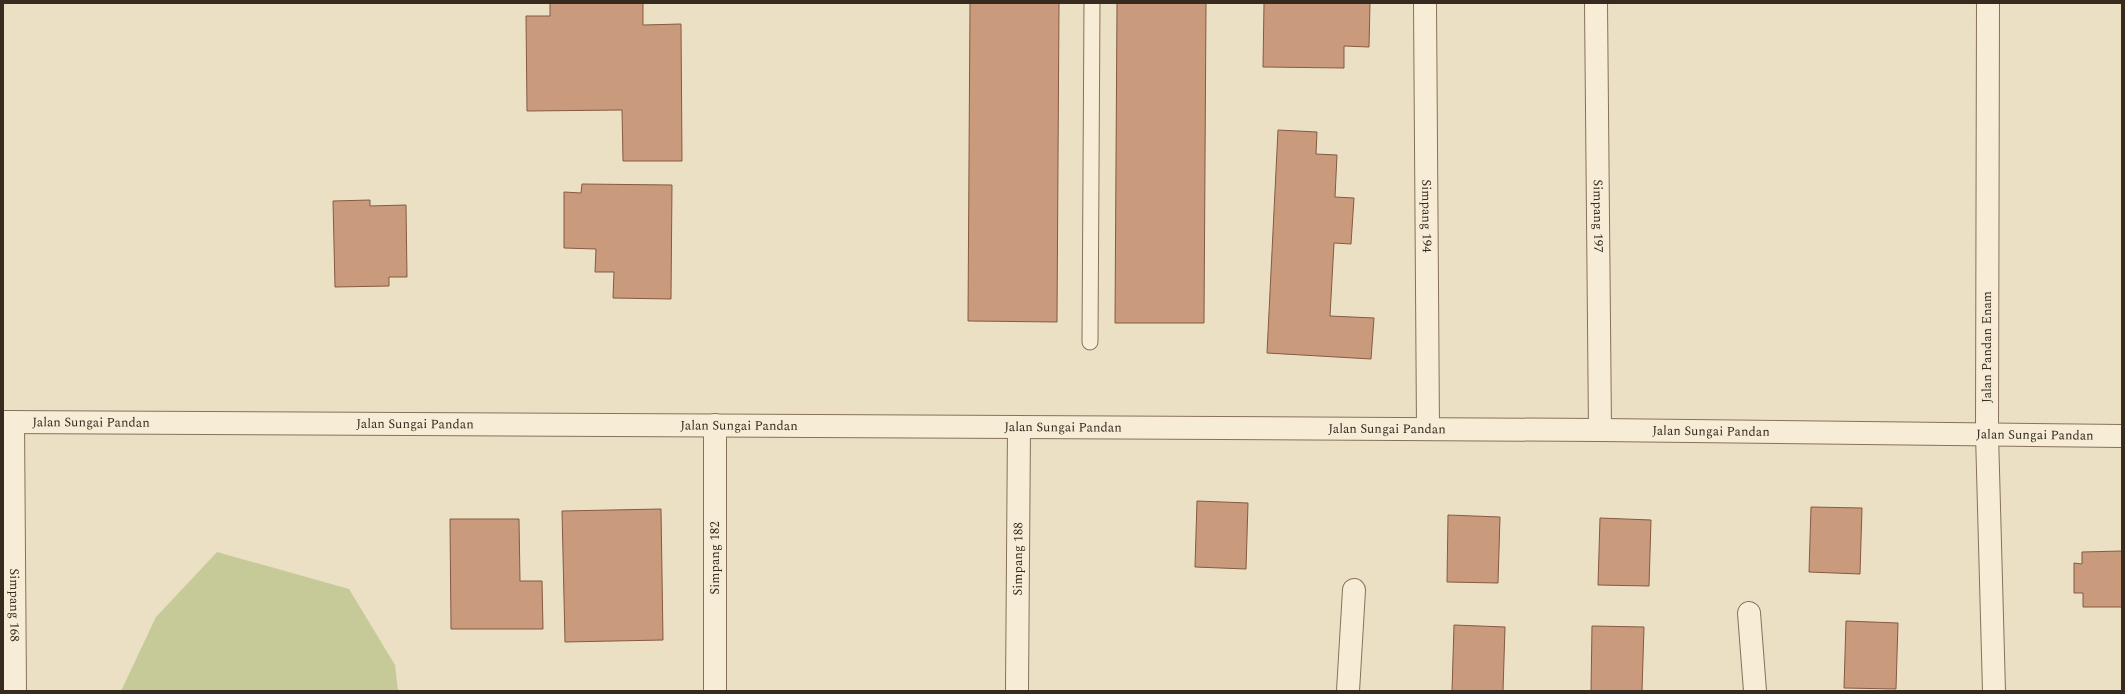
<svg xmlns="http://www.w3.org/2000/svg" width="2125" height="694" font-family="Spectral,serif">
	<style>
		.green { fill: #c5ca98 }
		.building { fill: #c99a7b; stroke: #845b42 }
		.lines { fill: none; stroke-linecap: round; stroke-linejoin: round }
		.service-casing { stroke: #86715b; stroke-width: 17 }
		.minor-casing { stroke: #86715b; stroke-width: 24 }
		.tertiary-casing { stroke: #86715b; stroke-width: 24 }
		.service { stroke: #f7edd7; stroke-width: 15 }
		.minor { stroke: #f7edd7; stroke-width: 22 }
		.tertiary { stroke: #f7edd7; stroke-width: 22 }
		.labels { text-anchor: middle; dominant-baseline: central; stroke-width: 3.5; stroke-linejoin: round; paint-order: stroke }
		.street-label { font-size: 13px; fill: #372a1f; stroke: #f4ead3 }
	</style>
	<rect width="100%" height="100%" fill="#ece0c4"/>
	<path class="green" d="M217 552 349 589 395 665 398 691H121L156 617Z"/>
	<path class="building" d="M550 3H643V25L681 24 682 161H623L622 110 527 111 526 16H550Z
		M970 3H1059L1057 322 968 321Z
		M1117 3H1206L1204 323H1115Z
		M1264 3H1370L1369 47 1344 46V68L1263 67Z
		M1278 130 1317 132 1316 154 1337 155 1335 197 1354 198 1351 244 1334 243 1330 316 1374 318 1371 359 1267 353Z
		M582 184 672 185 671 299 613 298 614 272H595L596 249 564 248V192L581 193Z
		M370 200V206L406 205 407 277H389V286L335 287 333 201Z
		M1197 501 1248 503 1246 569 1195 567Z
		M1811 507 1862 508 1860 574 1809 572Z
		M661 509 663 640 565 642 562 511Z
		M1448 515 1500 517 1498 583 1447 582Z
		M1600 518 1651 520 1649 586 1598 585Z
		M450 519H519L520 581H542L543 629H451Z
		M2122 551V607H2083V593H2074V563L2082 564V552Z
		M1846 621 1898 623 1896 689 1844 688Z
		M1454 625 1505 627 1503 691H1452Z
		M1592 626 1644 627 1642 691H1591Z"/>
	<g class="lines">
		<g class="service-casing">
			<path id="service" d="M1090 342 1092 3"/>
		</g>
		<g class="minor-casing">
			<g id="minor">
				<path id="s1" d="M1425 3 1428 429"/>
				<path id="s2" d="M1596 3 1600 430"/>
				<path d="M1988 3 1987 434 1994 691"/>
				<path id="s3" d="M13 422 15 691"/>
				<path d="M1749 613 1755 691"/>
				<path d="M715 691V425"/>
				<path id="s4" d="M1017 691 1019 427"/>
				<path d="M1348 691 1354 590"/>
			</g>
		</g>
		<g class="tertiary-casing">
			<g id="tertiary">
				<path id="s5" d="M3 422 1600 430 2122 436"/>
			</g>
		</g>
		<use href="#service" class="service"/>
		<use href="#minor" class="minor"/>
		<use href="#tertiary" class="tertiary"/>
	</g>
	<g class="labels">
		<g class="street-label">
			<text stroke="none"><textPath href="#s1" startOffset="213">Simpang 194</textPath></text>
			<text stroke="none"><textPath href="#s2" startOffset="213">Simpang 197</textPath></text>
			<text transform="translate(1987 347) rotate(-90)">Jalan Pandan Enam</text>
			<text stroke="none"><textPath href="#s5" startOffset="88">Jalan Sungai Pandan</textPath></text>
			<text stroke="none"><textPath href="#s5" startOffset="412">Jalan Sungai Pandan</textPath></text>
			<text stroke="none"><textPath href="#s5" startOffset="736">Jalan Sungai Pandan</textPath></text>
			<text stroke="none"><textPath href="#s5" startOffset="1060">Jalan Sungai Pandan</textPath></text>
			<text stroke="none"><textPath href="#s5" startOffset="1384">Jalan Sungai Pandan</textPath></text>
			<text stroke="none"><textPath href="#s5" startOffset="1708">Jalan Sungai Pandan</textPath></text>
			<text stroke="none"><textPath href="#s5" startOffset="2032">Jalan Sungai Pandan</textPath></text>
			<text transform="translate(715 558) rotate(-90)">Simpang 182</text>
			<text stroke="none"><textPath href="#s4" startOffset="132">Simpang 188</textPath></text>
			<text stroke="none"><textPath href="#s3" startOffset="183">Simpang 168</textPath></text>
		</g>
	</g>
	<rect width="2125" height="694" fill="none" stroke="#372a1f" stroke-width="8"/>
</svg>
